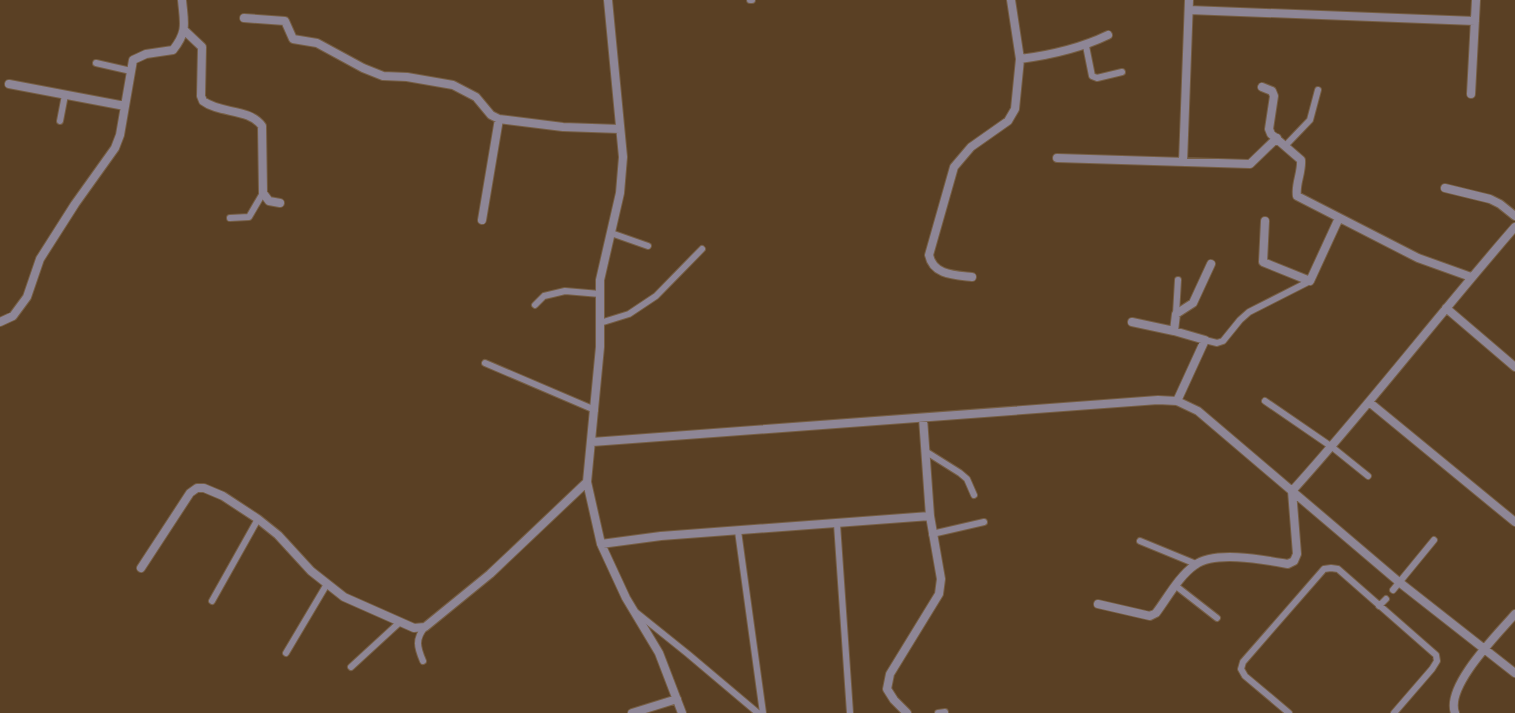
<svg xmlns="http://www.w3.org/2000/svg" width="1515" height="713" font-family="'Noto Sans',sans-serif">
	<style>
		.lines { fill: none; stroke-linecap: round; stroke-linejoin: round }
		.lane-casing { stroke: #765e44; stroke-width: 8 }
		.street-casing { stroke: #765e44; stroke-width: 10 }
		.lane { stroke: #8e8696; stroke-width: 6 }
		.street { stroke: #8e8696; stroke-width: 8 }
	</style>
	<rect width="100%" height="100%" fill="#5a4024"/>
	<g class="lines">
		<g class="lane-casing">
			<path id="lane" d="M750 0H752
				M1086 46 1092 76 1097 78 1122 72
				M96 63 131 71
				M60 121 65 95
				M1286 145 1310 120 1318 90
				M230 218 249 217 263 193
				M611 233 648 246
				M535 305 544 296 565 291 600 294
				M1176 314 1178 280
				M600 323 629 314 656 296 702 249
				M1205 340 1217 343 1223 341 1240 320 1249 312 1310 281
				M485 363 595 410
				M1265 401 1332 447 1368 476
				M925 451 960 473 967 479 974 495
				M837 524 850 713
				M738 531 763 713
				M932 534 984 522
				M1140 541 1196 564
				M1176 586 1217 618
				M1393 590 1434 540
				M212 601 258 519
				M1379 606 1386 599
				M637 613 688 654 758 713
				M286 653 327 584
				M423 661C417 647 415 639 425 627
				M351 667 400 622
				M938 713 945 712
				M1289 713 1245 676 1241 669 1243 662 1324 569 1331 568 1338 569 1436 655 1437 661 1432 669 1394 713"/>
		</g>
		<g class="street-casing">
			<path id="street" d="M608 0 623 157 620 193 600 280V347L587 482 601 544 626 598 659 653 682 713
				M1189 10 1475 21
				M244 18 285 21 293 39 317 43 363 68 383 76 407 77 453 85 476 97 491 115 499 119 563 127 620 129
				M184 30 202 47 201 96 203 101C220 114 249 108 262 126L263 193 269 201 280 203
				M1020 59C1051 55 1079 49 1108 35
				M9 84 125 106
				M1262 87 1272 91 1274 96 1269 129 1271 134 1301 160C1302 173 1295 184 1297 196L1418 258 1471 277
				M1471 94 1476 0
				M1057 158 1250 164 1277 138
				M1183 162 1189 0
				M1445 188 1490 199 1500 204 1515 216
				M482 220 499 119
				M1265 221 1263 262 1310 281 1339 218
				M1515 227C1439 314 1369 406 1292 491L1399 582 1515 673
				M972 277C954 275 933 275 929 255L954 167 971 147 1008 121 1015 109 1020 59 1011 0
				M1446 308 1515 367
				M0 322 13 316 27 297 40 259 75 204 115 148 120 135 133 60 146 54 173 50C188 31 184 23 182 0
				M1132 322 1174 331 1205 340 1177 401
				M1174 331 1176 314 1193 303 1211 264
				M1369 402 1515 522
				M592 442 1158 400 1177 401 1198 411 1292 491 1297 554 1294 561 1288 564C1265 560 1215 550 1195 565 1179 576 1168 597 1156 613L1150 616 1098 604
				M601 544 661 536 930 516
				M141 568 190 493 197 488H204L223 496 258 519 278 535 311 571 344 597 414 628 425 627 490 574 587 482
				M632 713 677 699
				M907 713 894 700 887 689 890 674 939 594 941 579 930 516 923 418
				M1455 713C1445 686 1498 634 1515 614"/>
		</g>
		<use href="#lane" class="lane"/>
		<use href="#street" class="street"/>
	</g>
</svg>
